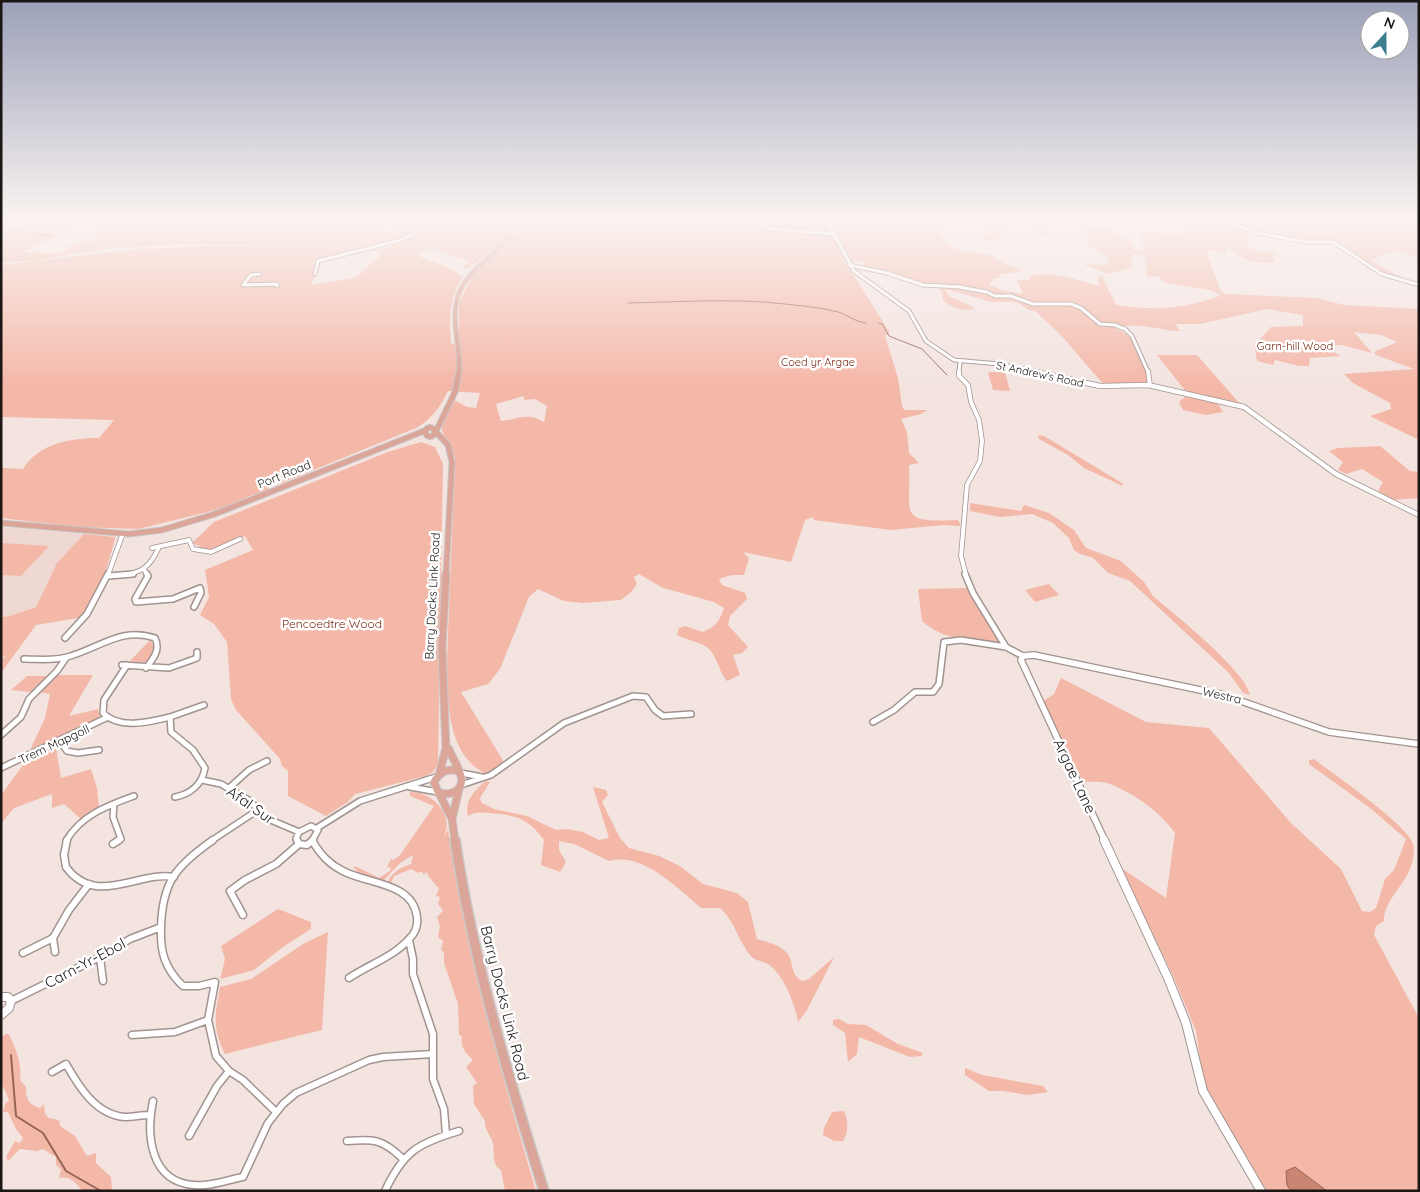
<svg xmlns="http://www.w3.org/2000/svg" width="1420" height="1192" font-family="Quicksand,sans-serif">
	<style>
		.built { fill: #f0d8d2 }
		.green { fill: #f4b8a9; fill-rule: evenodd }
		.water { fill: #cb8573; stroke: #966457 }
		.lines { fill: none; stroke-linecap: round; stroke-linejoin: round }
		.stream-far1 { stroke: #966457; stroke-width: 1 }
		.stream { stroke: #966457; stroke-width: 2 }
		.minor-far3-casing { stroke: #a1938f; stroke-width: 5 }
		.minor-far2-casing { stroke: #a1938f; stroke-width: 5.5 }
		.minor-far1-casing { stroke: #a1938f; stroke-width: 8 }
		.minor-casing { stroke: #a1938f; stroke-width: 9 }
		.tertiary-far3-casing { stroke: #a1938f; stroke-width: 5 }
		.tertiary-far2-casing { stroke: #a1938f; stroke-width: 6 }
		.tertiary-far1-casing { stroke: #a1938f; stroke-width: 8 }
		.tertiary-casing { stroke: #a1938f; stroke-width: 10 }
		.primary-far3-casing { stroke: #c9c7c7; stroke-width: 5.5 }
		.primary-far2-casing { stroke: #c9c7c7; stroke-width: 7 }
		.primary-far1-casing { stroke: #c9c7c7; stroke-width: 9 }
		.primary-casing { stroke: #c9c7c7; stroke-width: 12 }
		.minor-far3 { stroke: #fff; stroke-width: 3 }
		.minor-far2 { stroke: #fff; stroke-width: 4 }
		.minor-far1 { stroke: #fff; stroke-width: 5 }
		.minor { stroke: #fff; stroke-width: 6 }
		.tertiary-far3 { stroke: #fff; stroke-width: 3 }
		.tertiary-far2 { stroke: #fff; stroke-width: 4.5 }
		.tertiary-far1 { stroke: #fff; stroke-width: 5.5 }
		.tertiary { stroke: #fff; stroke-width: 8 }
		.primary-far3 { stroke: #dba699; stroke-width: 4 }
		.primary-far2 { stroke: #dba699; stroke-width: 5 }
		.primary-far1 { stroke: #dba699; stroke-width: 7 }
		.primary { stroke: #dba699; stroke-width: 9 }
		.labels { text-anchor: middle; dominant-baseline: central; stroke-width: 5; stroke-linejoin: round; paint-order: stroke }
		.far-park-label { font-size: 11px; fill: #731f08; stroke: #fff }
		.far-street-label { font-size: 11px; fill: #1c1715; stroke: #fff }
		.street-label { font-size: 12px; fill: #1c1715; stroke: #fff }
		.park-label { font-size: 12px; fill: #731f08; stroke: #fff }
		.near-street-label { font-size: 15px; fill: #1c1715; stroke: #fff }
	</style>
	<rect width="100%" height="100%" fill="#f3e4e0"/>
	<path class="built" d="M1 527 84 534 57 563 36 607 10 616 1 617Z"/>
	<path class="green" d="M1 218H383L381 222H387L376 232H391L402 227 406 218H446L384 245H379L375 241 378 246 316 261 314 263 320 266 311 285 355 278 382 254 372 251 392 246 394 243 431 229 451 218H514C513 241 481 258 467 269L462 267 469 261 432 248 417 255C433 264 449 264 463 277 449 296 449 321 451 344L459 343V302L474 273 520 228 518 225 519 218H741L767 229 829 234C841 240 842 263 853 274L890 333 885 336 898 378 902 406 904 410H928L921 414 901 419 907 432 909 453 919 463 909 465C912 514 895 523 958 520L961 526 944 525 891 530 814 520 813 517 805 520 791 562 743 552 749 558 744 575H732L719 579 722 585 745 593 747 599 730 616 728 625 748 647 742 653 733 655 740 675 727 681C719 672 718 659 710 650 702 641 687 641 677 635L679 628 685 626 703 632C715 627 720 621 724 608L714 602 663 588 639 574 634 577 637 584 631 592 621 600 583 603 564 601 538 589 529 597 500 669 488 684 461 692 504 762 493 772 486 774C445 754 448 698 447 659L455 457C439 426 437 431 452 399L467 407 476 408 480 393 448 391C441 406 431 420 416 428L282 483 274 480 269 482 270 486 268 489 216 510 138 529 76 527 1 518V468L23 469C39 443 71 438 99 438L114 420 1 417V265L128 250 206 246 302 245 186 244 112 248 38 260 1 263ZM77 222 103 223 90 233 98 240 76 242 59 254 23 252 53 238ZM524 396V400L535 399 547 406 544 422C526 412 520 419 501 421L496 404Z
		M745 218H825L831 231 770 228Z
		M827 218H972L971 227 944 222 941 234 945 241 955 249 995 256 994 259 1023 271 998 275 1001 277 993 279 989 285 1002 290 1023 294 1017 280H1029L1030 276C1055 270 1075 280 1099 286L1098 276H1102L1116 305C1152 311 1187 309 1221 295L1209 290 1166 283 1157 276 1147 277 1145 256 1133 254 1131 268 1108 274 1083 264 1109 265 1107 257 1089 246 1085 241 1090 238 1083 235 1082 227 1106 226 1132 242 1134 249 1145 250 1139 234 1143 230 1182 235 1188 222 1182 218H1419V259L1398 250 1371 260 1398 276 1391 278 1333 243 1250 233 1247 246 1254 250 1278 252 1272 256 1275 262C1259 265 1239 260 1229 247L1224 253 1209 250 1207 253 1221 292 1227 294 1317 298 1344 305 1419 309V440L1370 416 1391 409 1390 403 1353 383 1344 374 1414 369 1376 355 1374 352 1397 342 1381 335 1354 332 1372 353 1342 345H1330L1328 349 1341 356 1310 358 1309 366H1299L1275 360 1273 365 1257 361 1254 345 1271 327 1303 326V315L1267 309 1200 324H1175L1180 331C1163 331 1130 320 1117 329 1136 338 1134 346 1142 363 1145 370 1147 374 1148 382L1104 385 1060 334 1035 311 1029 310 1017 302H992L945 289 949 296 975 308C964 313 951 307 943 300L942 292 939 288C914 286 888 274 862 268L864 262 855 260 851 265 837 233 832 230Z
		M987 218H1040L1048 236H1041C1035 222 1019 223 1006 223L1003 227 1005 233 999 236V239L978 241 987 235Z
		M1157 355H1197L1240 404 1187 393Z
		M988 372H1005L1010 391 993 390Z
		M1186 396 1217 402 1223 412 1206 415 1183 410 1179 402Z
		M1038 435 1044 436 1122 483 1123 486 1084 468 1068 455 1039 439Z
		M421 442 435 447 443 464 438 764 433 772 426 776 355 794 348 802 326 816 288 796V771L282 766 280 759 236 710 231 699 227 642 214 624 200 615 209 597 205 570 253 550 245 536 209 552 196 549 200 546 194 544 193 542 214 522 388 452Z
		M1380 446 1410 471 1419 472V498L1393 500 1378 491 1383 482 1362 469 1346 474 1338 470 1343 462 1329 451 1338 448Z
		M970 503 1021 511 1024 505 1049 513 1074 530 1086 548 1121 561 1144 582 1153 596C1174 614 1246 671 1250 695L1243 693 1229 673 1130 581 1108 573 1093 558 1078 553 1074 550 1069 538 1053 523 1032 514 1000 517 970 511Z
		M84 534 115 537V539L104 578 84 617 36 625 1 673V660L7 655 1 658V617L10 616 36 607 57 563Z
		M1 543 49 546 21 576 1 575Z
		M1049 584 1059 595 1035 602 1025 590Z
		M969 588 1001 643 1000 644C972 640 944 641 922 621L918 589Z
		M150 640C156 648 153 655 147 662H129Z
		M56 675H93L69 716 98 709 100 719 32 751 31 748 45 718 50 694 38 692Z
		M27 676H48L30 692 11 690Z
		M1061 678 1146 722 1209 728 1291 823 1341 869 1362 911 1370 912 1376 908 1385 879 1394 870 1406 839 1370 808 1309 764V760L1314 759C1333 774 1407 824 1413 844 1415 848 1413 859 1412 863 1407 884 1384 899 1384 921L1376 926 1374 935 1419 1018V1191H1267L1204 1089 1196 1031 1174 978 1121 868 1166 898 1175 833C1160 812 1135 794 1110 784 1103 781 1092 782 1083 782L1042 702 1054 694Z
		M56 748 61 778 91 769 97 788 99 808 81 819 64 804 52 808V794L14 808 1 824V795L23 765 24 760Z
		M486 781 490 782 480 798 482 803 494 809 527 816 556 830 567 829 583 832 599 840 609 838 593 787 606 790 608 795 602 802 620 838 629 848 659 856 680 866 703 884 737 893 748 902 757 939C767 942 781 945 787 953 795 964 789 973 802 981L809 979 834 957 807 1010 798 1022C795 1004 784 975 768 964 763 961 755 961 751 956 738 941 735 921 720 908H701C677 888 643 852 609 861L574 844 559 841V850L566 862 560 872 541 865 544 840C528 818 516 815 490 813 481 813 476 811 468 816 464 801 475 789 486 781Z
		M410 792C434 791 458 819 441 841L448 830C465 952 501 1071 536 1191H505L501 1170C491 1164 495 1153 493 1144 491 1135 484 1130 485 1121L474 1104 473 1086 477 1083 466 1067 473 1060C466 1054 460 1047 462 1036L459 1035 458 1004 444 963V952L441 950 443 941 438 937 440 926 437 917 443 911 438 904 440 897 436 896 439 888C436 886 428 876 426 872L424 875 421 871 418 873 411 869 394 876 391 883H387C392 872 400 868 411 864L413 855 400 863 382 882 360 874 354 868 355 866 379 878 390 871 391 868 387 867 391 859 394 860 400 855 434 806 410 796Z
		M278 909 311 922V929L283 947 254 970 220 979 225 959 221 946Z
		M328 932 322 1030 225 1054C212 1028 215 1015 220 987L251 979 303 944Z
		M839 1019 848 1024 866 1025 898 1044 923 1053 921 1056 910 1057 859 1037 857 1054 848 1062 845 1033 833 1025V1020Z
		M6 1034H9C16 1049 22 1064 20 1080L26 1087C26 1099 28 1104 40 1108L44 1104 45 1114 49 1118 59 1120 60 1126 75 1136 87 1156 96 1153V1163L111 1177 112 1191H82C75 1182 71 1176 59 1178L61 1169 56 1165V1157L43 1149 37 1151 20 1149 8 1161 6 1157 15 1141 20 1143 23 1138 16 1129 8 1112H3L5 1104 9 1100 1 1082V1037Z
		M965 1068 982 1075 1043 1086 1048 1092 1027 1095 1004 1091H989L965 1075Z
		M844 1111C848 1121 849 1131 843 1141H834L823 1135 824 1128 832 1112Z"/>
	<path class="water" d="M1295 1167 1327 1191H1291L1287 1185 1286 1171Z"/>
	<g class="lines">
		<path class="stream-far1" d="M1 228 54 237
			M628 303C680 302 733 298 785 304 801 306 818 307 834 311 846 313 854 322 866 323
			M879 323 882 324 889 336 922 349 947 375"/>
		<path class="stream" d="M11 1055 16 1116 43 1133 66 1171 101 1191"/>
		<g class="minor-far3-casing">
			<path id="minor-far3" d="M826 218 834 234
				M1218 218 1257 233 1306 242H1333L1382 274 1419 285
				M849 265 887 273 923 285 962 287
				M260 274 251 275 243 285 277 284V286
				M315 274 318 261 401 240 448 218
				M959 287 987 292 995 296H1011L1033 304H1071L1081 308 1100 324 1115 325 1125 329 1132 336 1148 372
				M959 372 960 362"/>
		</g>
		<g class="minor-far2-casing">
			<path id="minor-far2" d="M959 371V376L968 385 971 402 979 420 982 441 980 461 967 485 961 556 966 575
				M1148 371 1150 385
				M152 548 189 540 193 549 211 552 240 539
				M145 571 147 575
				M108 575 123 533
				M121 575C142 573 150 567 159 547"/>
		</g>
		<g class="minor-far1-casing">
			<path id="minor-far1" d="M147 574 148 576 135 599 136 602 173 599 200 588 201 593 194 607
				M965 574 973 593 1006 647 1023 656
				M109 576 133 574
				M65 638 87 614 108 574
				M24 659C38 659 53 661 67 657 98 649 122 626 155 638 161 650 153 659 146 668
				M122 665 169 668 197 658V652
				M127 665 104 700 103 713C120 730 149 722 170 717L171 732 193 750 205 768C202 784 191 794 175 797
				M170 717 204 705
				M873 722 894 710 915 692H933L939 684 944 642 961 640 1006 647
				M1 735 21 717 29 699 57 671 66 658
				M60 741 67 751 78 753 99 750
				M1 768 106 718
				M461 773 482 777
				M202 780 221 784 250 801 266 818 299 832
				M461 785 491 775 564 723 633 696 646 697 655 710 663 716 691 714
				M410 787 438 792
				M229 788 249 770 267 761
				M114 804 113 817 121 839 117 841
				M317 828 360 801 436 777
				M66 841C81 815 107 806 134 796
				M211 841 258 810
				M297 841 296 839 299 832 311 826 318 830 312 841"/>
		</g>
		<g class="minor-casing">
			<path id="minor" d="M67 840 64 855 66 867C96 908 140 870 174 877
				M213 840C176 866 162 882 161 928 160 952 165 969 183 986H199L215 982 208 1020 216 1056 229 1071 243 1080 275 1111
				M297 840 299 844 307 845 313 840
				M313 842C321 855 329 864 343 871 367 884 413 882 417 917 418 925 416 932 410 938 395 956 368 965 349 978
				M113 844 119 840
				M243 915 230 891 245 880 276 864 299 844
				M53 938 55 952
				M409 940 413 959V974L433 1034V1079L444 1109 446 1135
				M23 953 53 938 69 910 89 884
				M100 957 103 981
				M11 1001 100 957 130 939 161 927
				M132 1035 175 1032 208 1020
				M52 1072 66 1064C79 1087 96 1115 125 1117 133 1117 141 1115 149 1115
				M153 1101C146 1135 150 1182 194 1185 210 1187 227 1180 243 1177L268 1123 283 1104 296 1093 369 1060 383 1057 433 1054
				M189 1136 217 1086 229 1071
				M347 1141C374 1139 382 1139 402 1158
				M385 1191C403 1152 418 1143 459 1131"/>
		</g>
		<g class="tertiary-far3-casing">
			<path id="tertiary-far3" d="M743 218 772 229 834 234 854 271 909 311 926 341 954 360 999 364 1037 372"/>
		</g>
		<g class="tertiary-far2-casing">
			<path id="tertiary-far2" d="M1032 371 1100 386 1148 385 1244 407 1336 474 1419 515"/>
		</g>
		<g class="tertiary-far1-casing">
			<path id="tertiary-far1" d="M1105 841 1021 660 1023 656 1034 655 1224 695 1329 732 1419 744"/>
		</g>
		<g class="tertiary-casing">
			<path id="tertiary" d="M1104 840 1168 978 1186 1023 1203 1091 1261 1191
				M1 997H8L11 1001 9 1008 1 1015"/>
		</g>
		<g class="primary-far3-casing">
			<path id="primary-far3" d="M459 372C461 347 450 321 458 296 469 263 508 252 517 218"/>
		</g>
		<g class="primary-far2-casing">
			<path id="primary-far2" d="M425.5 432a4.5 4.5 0 1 1 9 0a4.5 4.5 0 1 1-9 0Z
				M436 431 455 392 459 371
				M436 432 448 445 452 462 446 575
				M1 523 129 534 162 530 215 514 424 431"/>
		</g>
		<g class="primary-far1-casing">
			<path id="primary-far1" d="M446 748 449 749C453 762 472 783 454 792 448 795 443 794 438 792L434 782C440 772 447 768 458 771
				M439 775 446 748 442 648 446 574
				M439 793 452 819 455 841
				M452 819 459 789"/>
		</g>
		<g class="primary-casing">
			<path id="primary" d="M455 840C473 960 508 1076 544 1191"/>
		</g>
		<use href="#minor-far3" class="minor-far3"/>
		<use href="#minor-far2" class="minor-far2"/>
		<use href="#minor-far1" class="minor-far1"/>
		<use href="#minor" class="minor"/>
		<use href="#tertiary-far3" class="tertiary-far3"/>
		<use href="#tertiary-far2" class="tertiary-far2"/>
		<use href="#tertiary-far1" class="tertiary-far1"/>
		<use href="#tertiary" class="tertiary"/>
		<use href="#primary-far3" class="primary-far3"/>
		<use href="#primary-far2" class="primary-far2"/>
		<use href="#primary-far1" class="primary-far1"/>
		<use href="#primary" class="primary"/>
	</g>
	<linearGradient id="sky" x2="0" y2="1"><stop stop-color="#9ca1b9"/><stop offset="0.57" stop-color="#faf3f1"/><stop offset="1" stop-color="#faf3f1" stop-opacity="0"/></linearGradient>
	<rect width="1420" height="385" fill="url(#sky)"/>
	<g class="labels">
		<g class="far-park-label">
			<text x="1295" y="346">Garn-hill Wood</text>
			<text x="818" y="362">Coed yr Argae</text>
		</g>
		<g class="far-street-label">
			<text transform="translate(1040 374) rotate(12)">St Andrew's Road</text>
		</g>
		<g class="street-label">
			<text transform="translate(284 474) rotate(-22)">Port Road</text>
			<text transform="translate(432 596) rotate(-87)">Barry Docks Link Road</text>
			<text transform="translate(1222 695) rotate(13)">Westra</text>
			<text transform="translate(54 744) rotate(-25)">Trem Mapgoll</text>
		</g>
		<g class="park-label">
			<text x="332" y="623">Pencoedtre Wood</text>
		</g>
		<g class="near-street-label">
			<text transform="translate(1075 776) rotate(65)">Argae Lane</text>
			<text transform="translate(251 805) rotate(35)">Afal Sur</text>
			<text transform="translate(85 963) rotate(-28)">Carn-Yr-Ebol</text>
			<text transform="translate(505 1003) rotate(76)">Barry Docks Link Road</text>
		</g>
	</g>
	<rect width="1420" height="1192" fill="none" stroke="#1c1715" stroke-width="5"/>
	<g transform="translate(1385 35) rotate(21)"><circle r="24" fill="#ffffff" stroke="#a4a2a1"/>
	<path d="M0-4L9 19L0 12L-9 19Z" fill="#3c7f8f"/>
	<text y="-8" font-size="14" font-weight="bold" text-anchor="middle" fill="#1c1715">N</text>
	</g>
</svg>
